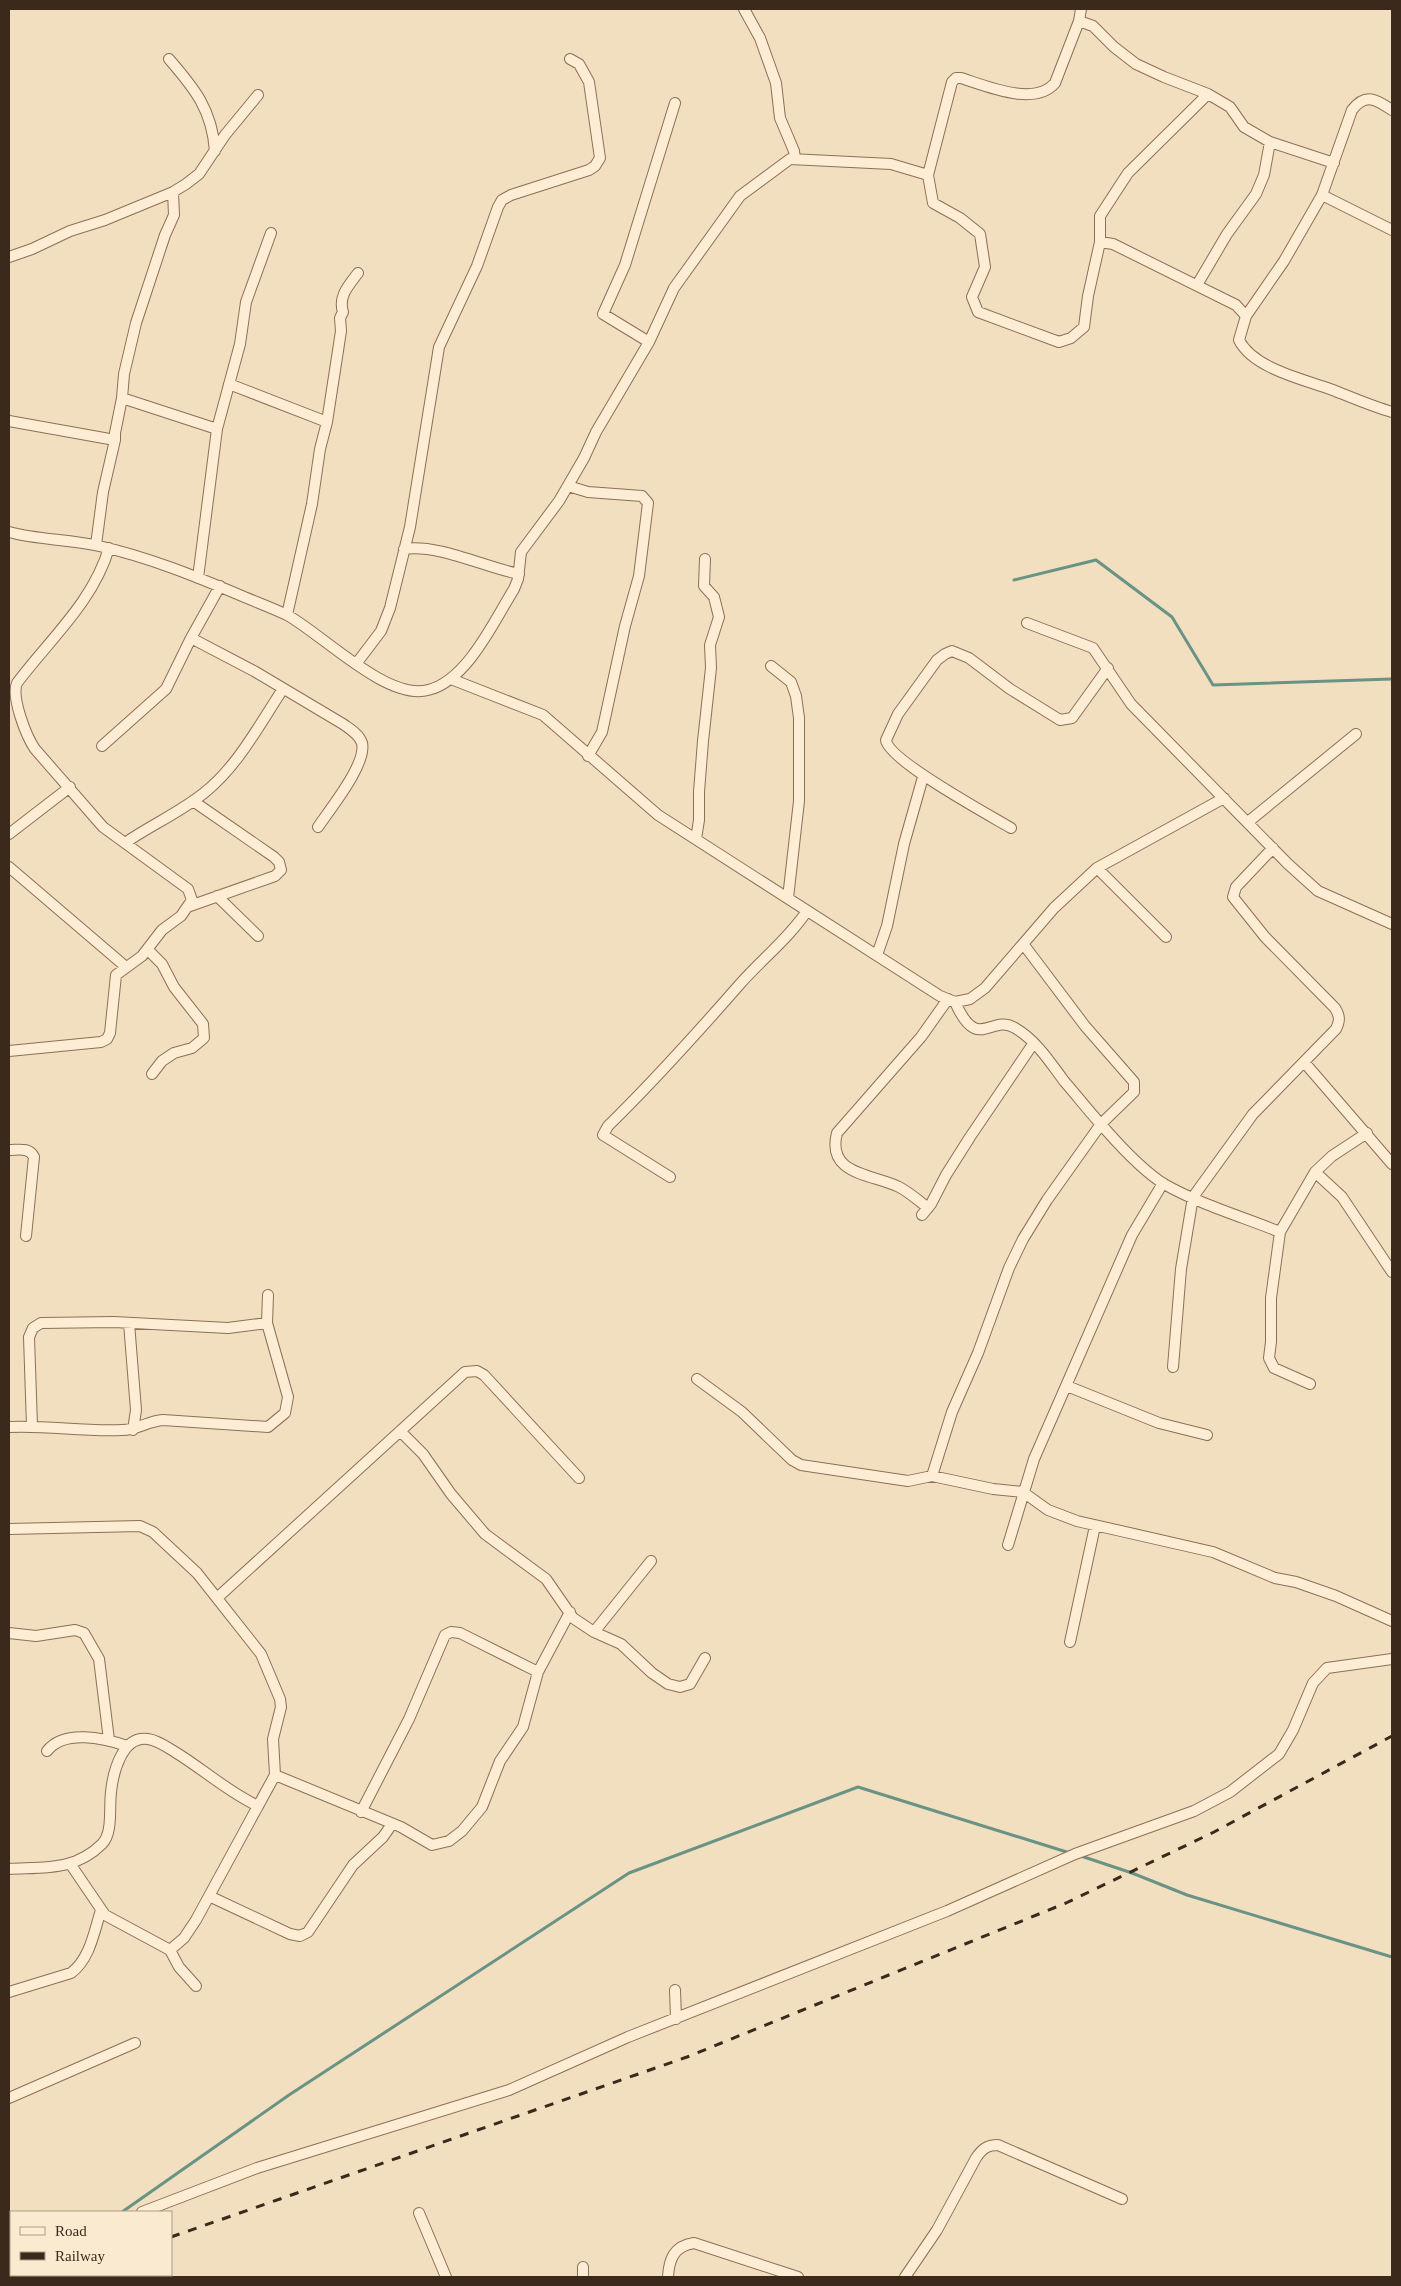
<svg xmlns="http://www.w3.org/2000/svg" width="1401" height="2286" font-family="'Times New Roman',serif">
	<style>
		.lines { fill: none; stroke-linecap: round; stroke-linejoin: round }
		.stream { stroke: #699385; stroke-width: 3 }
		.street-casing { stroke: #8d6f56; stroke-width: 12 }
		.street { stroke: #fcedd4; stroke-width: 10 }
		.rail { stroke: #3b291c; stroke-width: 3; stroke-dasharray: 9 9; stroke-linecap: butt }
	</style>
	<rect width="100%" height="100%" fill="#f2dfc0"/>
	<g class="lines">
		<path class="stream" d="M1014 580 1096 560 1172 617 1213 685 1392 679
			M1078 1855 1132 1873 1187 1895 1392 1957
			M122 2212 289 2095 629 1873 858 1787 1070 1853
			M31 2277 35 2275"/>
		<g class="street-casing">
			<path id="street" d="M744 9 760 38 776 83 780 118 794 151 795 159
				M1079 21 1093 26 1114 47 1136 64 1164 77 1208 94 1230 107 1244 127 1270 142 1334 163
				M169 59C195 89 212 110 215 151
				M928 175 952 82 956 78H961C986 86 1035 107 1055 83L1079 21 1081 9
				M1322 195 1392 230
				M1100 242V216L1128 173 1208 94
				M9 257 32 249 70 231 105 220 173 192 186 184 199 174 225 135 258 95
				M1197 285 1227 234 1256 194 1264 175 1270 142
				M1246 316 1284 261 1322 195 1352 110C1366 92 1377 100 1392 110
				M649 342 603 314 625 265 675 103
				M229 384 327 422
				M122 398 217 429
				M9 421 115 440
				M568 486 588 492 642 496 648 503 639 576 625 626 602 732 588 756
				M9 532C38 540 69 539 99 546 148 557 195 576 242 596 256 602 272 608 287 615 322 634 387 701 428 690 467 681 494 621 514 589L518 579 521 552 559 501 584 458 596 432 649 342 674 288 740 196 790 159 891 164 928 175 933 203 960 218 980 234 985 267 972 297 978 312 1059 342 1071 338 1084 327 1088 296 1100 242 1113 244 1236 305 1246 316 1239 340C1253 368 1302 379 1330 389 1351 397 1371 406 1392 412
				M96 545 103 492 115 440V433L122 398 124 374 136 323 165 235 174 215 173 192
				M404 549C439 544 484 567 519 574
				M198 578 217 429 240 344 246 302 271 233
				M287 615 312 504 320 449 327 422 341 331 340 318 343 312C338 296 349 285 358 273
				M1027 623 1093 648 1131 704 1288 864 1318 891 1392 924
				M191 638 254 671 343 724C350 729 359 734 362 743 367 764 330 809 318 827
				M356 664 381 631 390 608 410 527 439 347 477 266 498 207 502 200 511 195 589 170 595 166 600 158 589 82 579 64 570 59
				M771 666 791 682 796 696 799 718V801L788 898
				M451 679 543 715 658 815 940 996 955 1002 970 999 985 988 1054 908 1097 868 1224 798
				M102 746 166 689 191 638 220 586
				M1248 822 1356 734
				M1011 828C989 815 888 760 886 740L898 714 937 660 945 654 952 651 969 658 1010 689 1060 720 1072 718 1108 668
				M9 834 70 787
				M696 839 699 820V792L703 741 711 668 710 645 719 617 714 597 704 586 705 559
				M125 843C151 825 179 813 204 793 238 766 259 725 283 689
				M9 867 126 967
				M1097 868 1166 937
				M217 896 258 936
				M190 906 275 876 281 870 279 862 274 857 193 801
				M148 950 162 964 174 987 203 1024 204 1038 192 1048 174 1053 162 1061 152 1074
				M877 955 887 926 904 844 923 777
				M955 1002C978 1054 991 1013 1015 1028 1036 1040 1050 1062 1064 1081 1078 1097 1091 1114 1106 1130 1121 1147 1145 1172 1164 1184 1199 1204 1243 1217 1280 1232
				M9 1051 101 1042 107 1039 110 1033 116 975 142 956 162 930 181 916 192 900 188 889 103 827 35 749C26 736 11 697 17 683 50 639 93 602 109 548
				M1304 1062 1392 1164
				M9 1150C19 1150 29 1147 34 1157L26 1236
				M1315 1172 1332 1156 1367 1133
				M670 1177 603 1135 608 1126C654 1081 698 1032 740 984 762 959 789 938 807 911
				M928 1208C919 1201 909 1192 899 1187 872 1174 826 1175 837 1133L921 1037 948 999
				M922 1215 931 1204 946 1175 970 1137 1033 1044
				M129 1323 136 1410 133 1430
				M1173 1367 1181 1269 1193 1197 1253 1114 1336 1029C1340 1021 1340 1016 1335 1008L1265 937 1233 897 1236 887 1273 848
				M697 1379 742 1412 792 1460 801 1465 908 1481 932 1476 993 1489 1023 1492 1048 1510 1077 1521 1213 1552 1275 1578 1296 1582 1336 1596 1392 1621
				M1310 1384 1274 1368 1269 1358 1271 1342V1298L1280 1232 1315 1172 1342 1197 1392 1272
				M1067 1386 1159 1423 1207 1435
				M32 1426 29 1337 33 1328 41 1323 114 1322 228 1328 267 1323
				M9 1427C47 1425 84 1432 122 1430 137 1430 148 1421 163 1420L268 1427 285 1413 288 1397 267 1323 268 1295
				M400 1431 423 1454 451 1494 485 1534 546 1579 573 1618 594 1632 621 1644 652 1673 668 1684 680 1687 690 1684 705 1658
				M932 1476 952 1412 978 1353 1009 1268 1023 1239 1047 1200 1101 1124 1134 1092V1082L1085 1026 1024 945
				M9 1529 140 1526 153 1532 197 1573 261 1654 280 1699 281 1707 273 1739 275 1775 258 1806C228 1792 203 1769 175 1752 167 1747 157 1740 148 1739 122 1735 113 1773 111 1792 109 1808 113 1833 102 1844 75 1871 44 1867 9 1869
				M1008 1545 1034 1459 1132 1235 1163 1183
				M217 1598 465 1372 477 1371 484 1375 579 1478
				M594 1632 651 1561
				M9 1633 36 1636 75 1630 84 1633 99 1659 109 1740
				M1070 1642 1095 1526
				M47 1751C64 1729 104 1738 127 1746
				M275 1775 401 1827 432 1845 449 1841 462 1831 482 1807 500 1761 523 1727 538 1672 570 1612
				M361 1812 409 1719 445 1635 451 1632 460 1633 538 1672
				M71 1865 105 1915 170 1950 179 1967 196 1986
				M209 1896 290 1934 300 1936 308 1932 353 1865 383 1837 392 1824
				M170 1950 184 1938 196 1920 258 1806
				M675 1990 676 2019
				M9 1992 71 1973C90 1959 94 1932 101 1910
				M9 2098 135 2043
				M142 2212 257 2168 509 2090 628 2037 947 1911 1075 1854 1194 1811 1230 1792 1279 1754 1293 1730 1313 1683 1327 1668 1392 1659
				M419 2213 446 2277
				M9 2264 11 2263
				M583 2267V2277
				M668 2277C669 2259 674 2246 694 2243L798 2277
				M905 2277 937 2230 976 2158C982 2149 987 2145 998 2145L1122 2199"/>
		</g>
		<use href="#street" class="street"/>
		<path class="rail" d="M171 2237 687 2057 1066 1903 1214 1832 1392 1736
			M55 2277 62 2275
			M76 2277 83 2275"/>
	</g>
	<rect width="1401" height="2286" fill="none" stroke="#3b291c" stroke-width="20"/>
	<rect x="10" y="2211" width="162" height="65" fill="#f9ead0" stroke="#ad9d88"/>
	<rect x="20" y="2227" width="25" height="8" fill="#fcedd4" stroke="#ad9d88"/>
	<text x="55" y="2236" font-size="15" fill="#3b291c">Road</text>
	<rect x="20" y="2252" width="25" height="8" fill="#3b291c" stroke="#ad9d88"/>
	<text x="55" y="2261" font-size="15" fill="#3b291c">Railway</text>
</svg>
